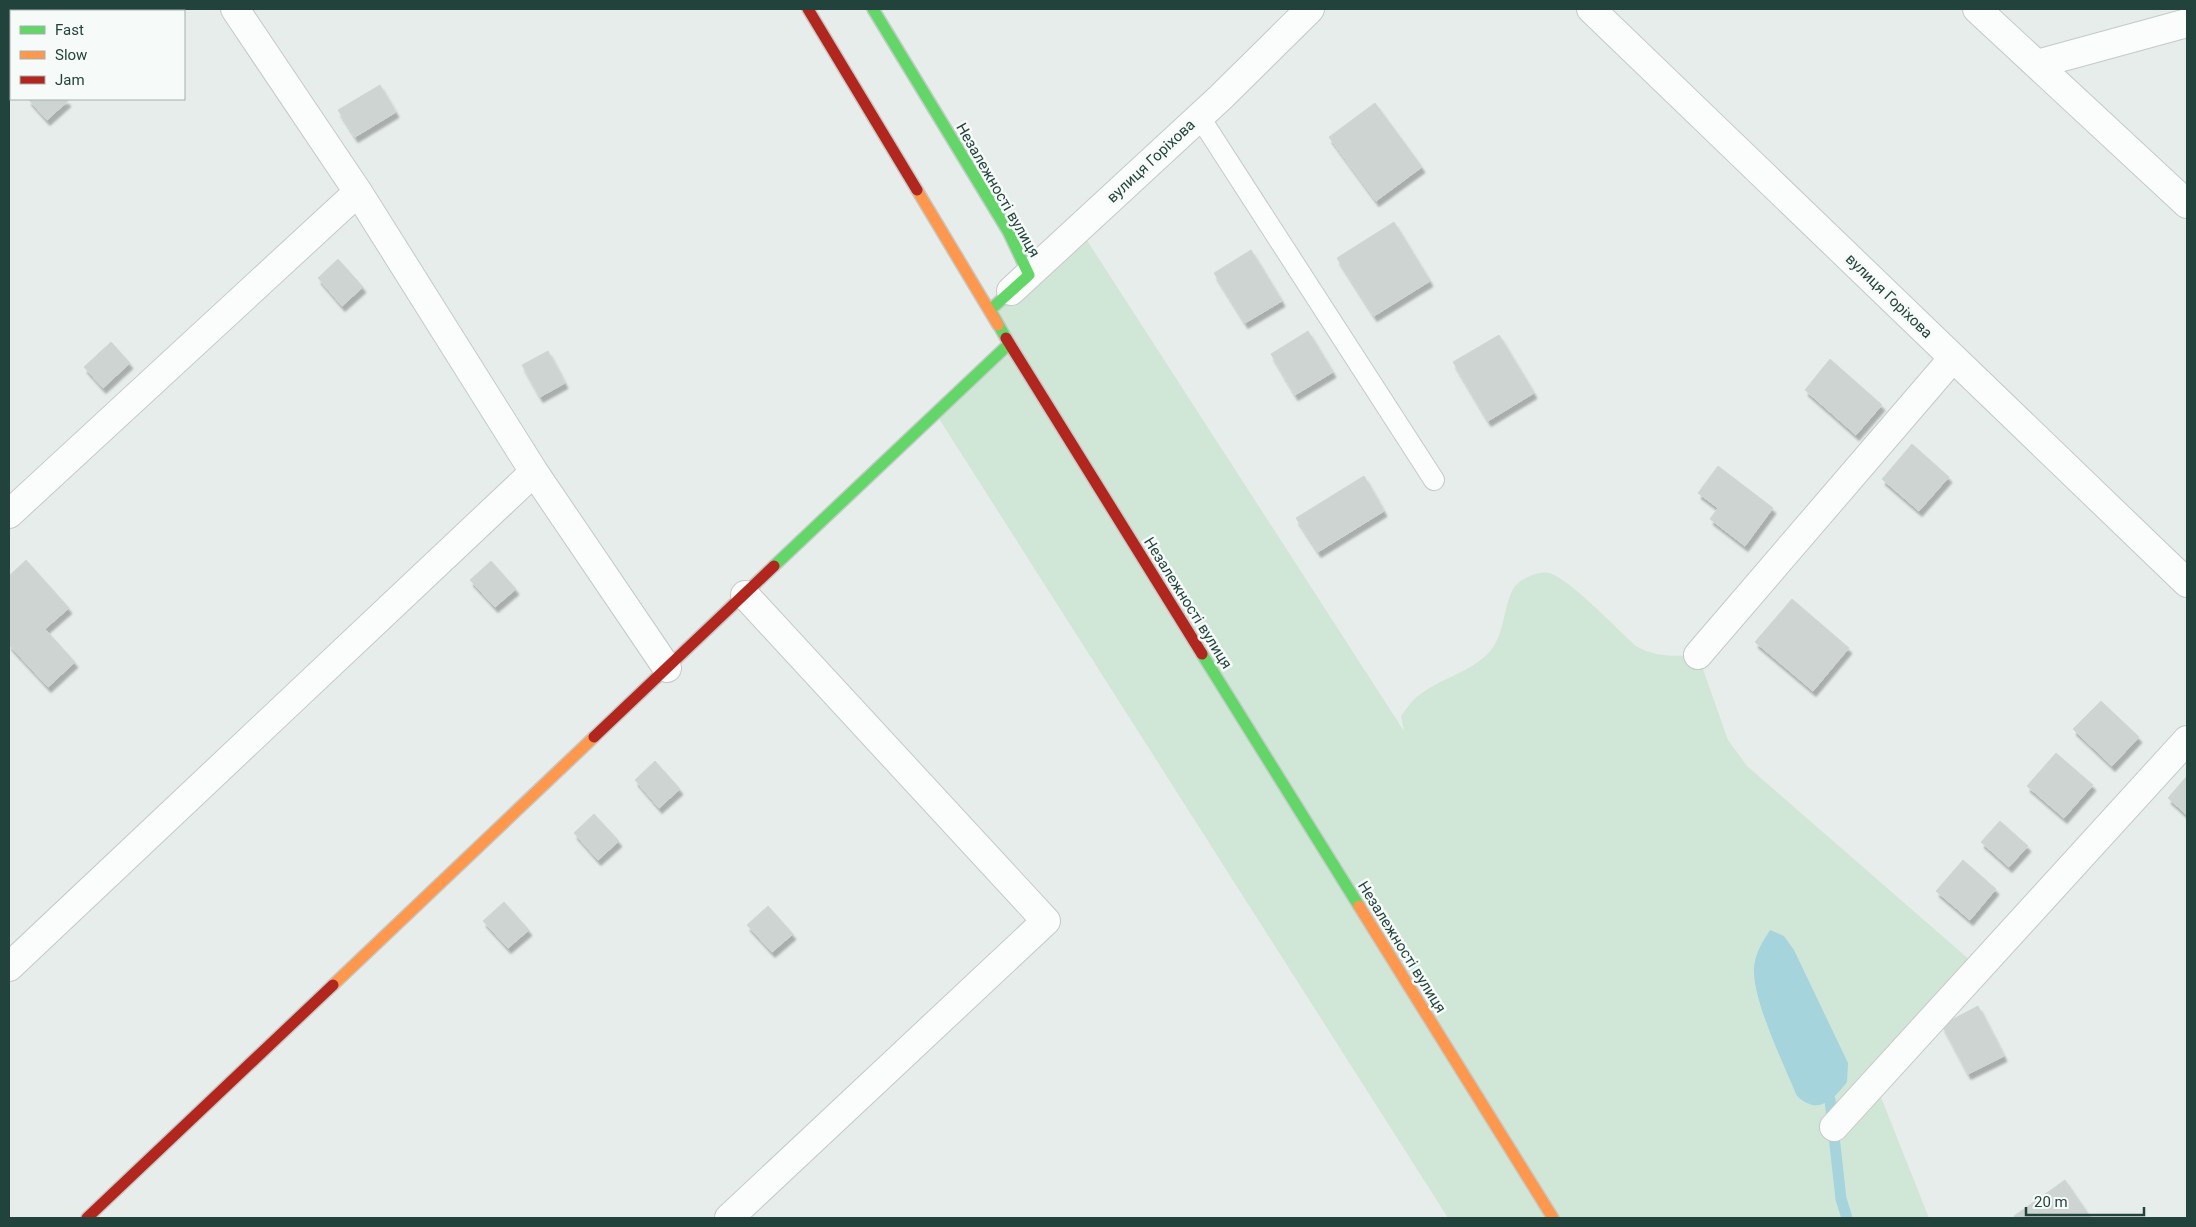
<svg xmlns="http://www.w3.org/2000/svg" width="2196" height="1227" font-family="Roboto,sans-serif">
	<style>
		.green { fill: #d0e7d7 }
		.water { fill: #a5d4dd }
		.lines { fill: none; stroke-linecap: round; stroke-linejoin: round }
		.stream { stroke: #a5d4dd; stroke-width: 11 }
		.building { fill: #ced4d2; stroke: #d0d6d3; filter: url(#shadow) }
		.lane-casing { stroke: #c4cac8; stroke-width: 22 }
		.street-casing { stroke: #c4cac8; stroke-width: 30 }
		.fast-casing { stroke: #c2cbc8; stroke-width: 14 }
		.slow-casing { stroke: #c2cbc8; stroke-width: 14 }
		.jam-casing { stroke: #c2cbc8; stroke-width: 14 }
		.lane { stroke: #fbfcfc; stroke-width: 20 }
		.street { stroke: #fbfcfc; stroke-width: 28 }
		.fast { stroke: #63d668; stroke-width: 11 }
		.slow { stroke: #ff974d; stroke-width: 11 }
		.jam { stroke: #b3261e; stroke-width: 11 }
		.labels { text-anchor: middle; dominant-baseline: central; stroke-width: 5; stroke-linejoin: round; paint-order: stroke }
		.street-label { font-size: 15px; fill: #22433c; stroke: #f6fbf9 }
	</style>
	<defs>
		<filter id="shadow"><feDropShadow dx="3" dy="5.5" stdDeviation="1" flood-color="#0004"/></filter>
	</defs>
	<rect width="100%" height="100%" fill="#e7edea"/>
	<path class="green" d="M1079 228 1404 731 1401 716C1406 710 1411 701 1418 696 1440 678 1473 672 1491 650 1505 632 1503 608 1513 589 1518 580 1538 570 1549 573 1569 578 1618 630 1636 646 1657 658 1675 656 1698 655L1728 740 1747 766 1979 968 1875 1082 1929 1218H1448L936 414 1009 344 990 310Z"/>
	<path class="water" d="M1770 930 1784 936 1794 950 1848 1063 1847 1082C1833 1100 1818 1116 1797 1096 1784 1065 1755 1005 1754 973 1753 956 1762 943 1770 930Z"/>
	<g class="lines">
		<path class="stream" d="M1826 1087 1830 1100 1841 1199 1847 1218"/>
	</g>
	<path class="building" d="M380 85 396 112 355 137 338 110Z
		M28 99H66L68 101 47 120Z
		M1375 103 1422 167 1376 201 1329 137Z
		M1394 222 1430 281 1374 316 1337 258Z
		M1251 250 1282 301 1245 323 1214 273Z
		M338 259 363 287 342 306 318 278Z
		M1308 331 1333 372 1295 395 1271 354Z
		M1499 335 1534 393 1488 421 1453 362Z
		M111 342 130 363 103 388 84 367Z
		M548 351 565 383 540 397 522 365Z
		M1830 359 1882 405 1856 435 1805 390Z
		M1912 444 1949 477 1919 511 1882 479Z
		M1718 466 1773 508 1745 546 1710 519 1718 508 1698 493Z
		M1364 476 1384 511 1318 552 1296 518Z
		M26 560 69 608 45 629 75 662 48 687 9 645V576Z
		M491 561 516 589 495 607 470 580Z
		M1792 599 1849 648 1813 691 1755 642Z
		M2101 701 2139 737 2112 766 2073 729Z
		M2056 753 2093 785 2064 818 2027 786Z
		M655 761 680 789 659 808 635 780Z
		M2187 776V815L2168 798Z
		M594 814 619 841 598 860 574 833Z
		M2000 821 2028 846 2009 867 1981 842Z
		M1963 860 1996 889 1970 920 1936 891Z
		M504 902 529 930 508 948 483 921Z
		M768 906 793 934 772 952 747 925Z
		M1978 1006 2004 1056 1968 1074 1942 1025Z
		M2065 1180 2091 1218H2015L2014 1216Z"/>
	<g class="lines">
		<g class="lane-casing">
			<path id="lane" d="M1199 116 1434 480"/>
		</g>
		<g class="street-casing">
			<path id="street" d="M235 9 358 192 534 472 667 668
				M1591 9 2187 583
				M1977 9 2187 204
				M68 11 70 9
				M2037 64 2187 23
				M9 65 11 63
				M1011 291 1221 97 1310 9
				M9 514 358 192
				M1698 655 1953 358
				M9 967 534 472
				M1834 1127 2187 740
				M729 1218 1046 921 745 595"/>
		</g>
		<g class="fast-casing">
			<path id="fast" d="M873 9 1008 231 1029 275 990 310 1006 338
				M774 566 1009 344
				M1202 654 1359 906"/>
		</g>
		<g class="slow-casing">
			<path id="slow" d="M917 190 998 325
				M1359 906 1553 1218
				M333 985 594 737"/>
		</g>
		<g class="jam-casing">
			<path id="jam" d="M808 9 917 190
				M1006 338 1202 654
				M594 737 774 566
				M87 1218 333 985"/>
		</g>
		<use href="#lane" class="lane"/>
		<use href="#street" class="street"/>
		<use href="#fast" class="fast"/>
		<use href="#slow" class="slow"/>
		<use href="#jam" class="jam"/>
	</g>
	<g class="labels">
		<g class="street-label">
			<text transform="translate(1151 161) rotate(-43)">вулиця Горіхова</text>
			<text transform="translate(998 190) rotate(60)">Незалежності вулиця</text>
			<text transform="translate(1889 296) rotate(44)">вулиця Горіхова</text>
			<text transform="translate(1188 603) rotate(58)">Незалежності вулиця</text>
			<text transform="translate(1402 947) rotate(58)">Незалежності вулиця</text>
		</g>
	</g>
	<rect width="2196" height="1227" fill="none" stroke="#22433c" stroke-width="20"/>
	<rect x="10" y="10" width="175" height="90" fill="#f6fbf9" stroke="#a1b1ad"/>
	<rect x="20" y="26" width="25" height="8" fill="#63d668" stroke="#a1b1ad"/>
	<text x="55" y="35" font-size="15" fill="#22433c">Fast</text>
	<rect x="20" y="51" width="25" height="8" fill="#ff974d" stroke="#a1b1ad"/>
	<text x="55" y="60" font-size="15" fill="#22433c">Slow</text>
	<rect x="20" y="76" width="25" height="8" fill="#b3261e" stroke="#a1b1ad"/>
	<text x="55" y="85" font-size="15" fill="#22433c">Jam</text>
	<path d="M2026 1207v8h118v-8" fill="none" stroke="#22433c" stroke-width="2.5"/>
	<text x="2034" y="1207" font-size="15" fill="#22433c" stroke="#f6fbf9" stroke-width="4" paint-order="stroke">20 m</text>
</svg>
